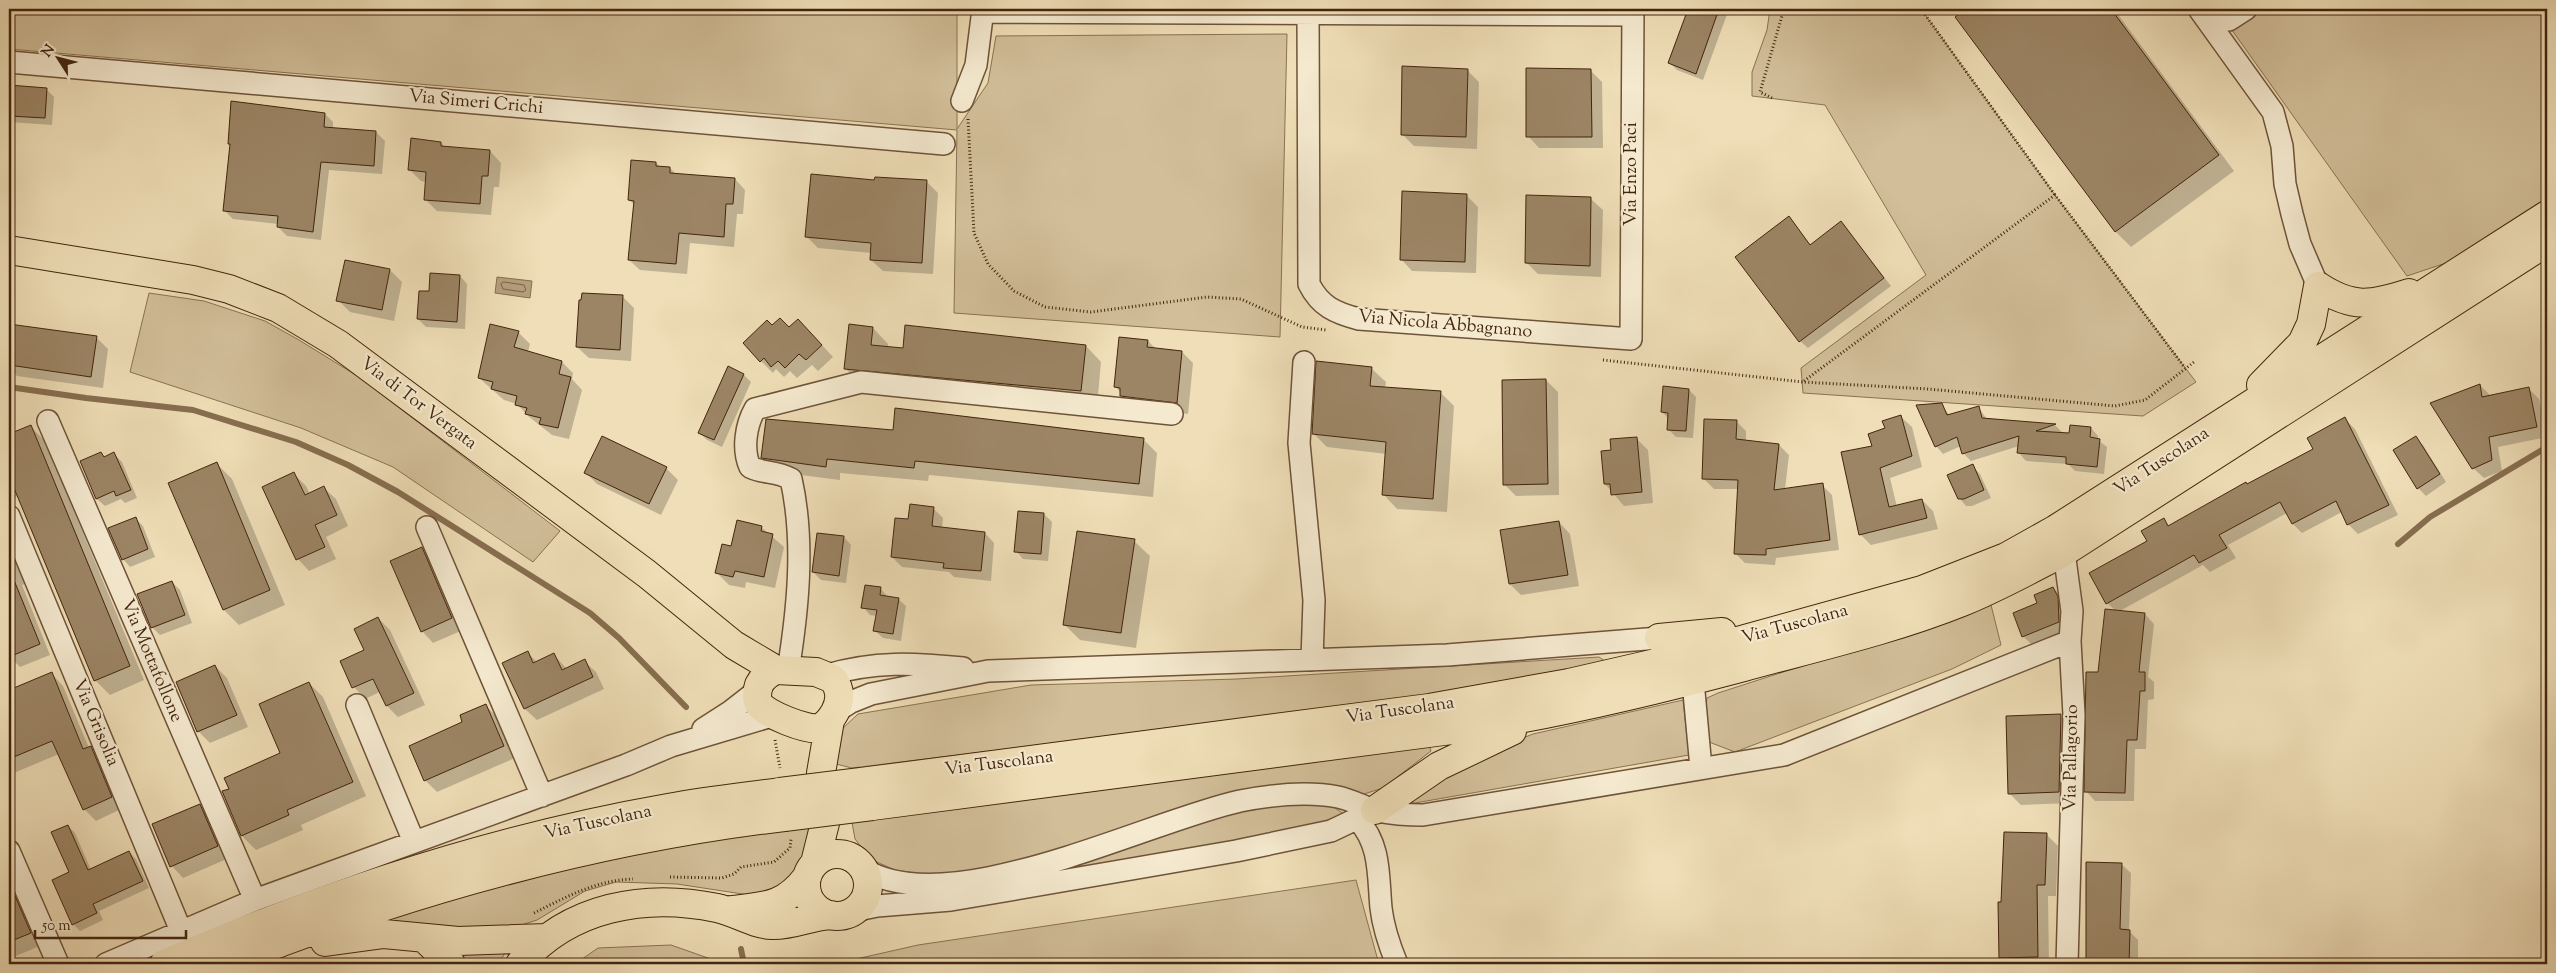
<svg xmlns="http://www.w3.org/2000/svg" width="2556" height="973" font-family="'Sorts Mill Goudy',serif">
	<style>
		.green { fill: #d2bf9a; stroke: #8a7254 }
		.water { fill: #b59f7d; stroke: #876e50 }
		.shadow { fill: #0003 }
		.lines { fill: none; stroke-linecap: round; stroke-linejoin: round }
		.shore { stroke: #7c6245; stroke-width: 1 }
		.stream { stroke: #876e50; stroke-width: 6 }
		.building { fill: #9c8565; stroke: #43250d }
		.minor-casing { stroke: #6e5338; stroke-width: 24 }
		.major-casing { stroke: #43250d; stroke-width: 30 }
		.path { stroke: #43250d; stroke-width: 3; stroke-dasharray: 1 2.5; stroke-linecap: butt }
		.minor { stroke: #f5ead0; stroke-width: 21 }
		.major { stroke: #efdeb7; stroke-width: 28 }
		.major-bridge-casing { stroke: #43250d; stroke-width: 30; stroke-linecap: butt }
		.major-bridge { stroke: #efdeb7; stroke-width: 28 }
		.labels { text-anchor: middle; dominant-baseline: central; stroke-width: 4.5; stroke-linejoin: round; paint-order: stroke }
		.street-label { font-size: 18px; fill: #43250d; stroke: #f5ead0 }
	</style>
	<rect width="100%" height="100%" fill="#efdeb7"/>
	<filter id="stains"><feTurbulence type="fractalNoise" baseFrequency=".004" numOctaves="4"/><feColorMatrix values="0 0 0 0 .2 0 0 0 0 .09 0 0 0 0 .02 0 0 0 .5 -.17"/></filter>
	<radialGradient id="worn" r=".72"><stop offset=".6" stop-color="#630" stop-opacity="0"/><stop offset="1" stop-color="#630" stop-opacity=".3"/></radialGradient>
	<path class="green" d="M9 9H957V129L988 83 996 36 1287 34 1280 337 954 313 957 130 9 49Z
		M1770 9H1921L2055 195 2196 382 2143 416 1803 393 1801 368 1926 275 1825 105 1752 96V72L1767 30Z
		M2217 9H2547V199L2455 260 2407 276Z
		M149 293 204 301 265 321 299 340 359 377 560 531 533 562 393 467 301 428 130 372Z
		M1991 605 2001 645 1952 669 1735 752 1709 742 1704 718 1707 698 1718 693Z
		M1599 657 1605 661 1465 693 852 768 836 764 841 730 858 714 1031 685 1237 679Z
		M1683 700 1689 755 1415 803 1403 802 1470 759 1533 734Z
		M1429 745 1431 751 1383 788 1364 794 1335 788 1024 865 943 877 895 870 870 859 855 839 851 817Z
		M1295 804H1329L1344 814 1306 828 1041 876 1108 855 1197 821 1233 811Z
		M812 823 805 856 788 883 762 897 677 884 616 882 585 891 537 920 509 929 473 932 380 923 474 889 567 864Z
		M1356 880 1377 957 1382 964H834L918 945Z
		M671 945 725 964H575L598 948Z
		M459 950H504V955L497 964H464Z"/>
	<path class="water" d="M497 277 532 281 530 298 495 293Z"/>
	<path class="shadow" d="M1689 9H1729L1703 80 1677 70 1669 62Z
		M1968 9H2114L2234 171 2131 247 2116 232 1957 17Z
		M1467 70 1479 82 1477 149 1414 146 1402 134Z
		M1590 70 1602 82 1603 148H1539L1528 136Z
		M9 86 46 89 54 97 52 125 9 122Z
		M325 114 333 122V129L376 132 385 141 382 174 329 170 321 240 287 236 278 227V224L233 219 224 210 231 146 229 144Z
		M441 143 446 148 490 151 501 163 499 187H494L491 215 437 211 425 199 426 182 421 181 409 169Z
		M656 163 660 167 670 168 677 175 735 179 745 190 743 214H737L734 247 690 243 687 274 640 270 629 260 635 205 629 200Z
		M876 181H926L938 193 933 274 883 271 871 260 872 253 818 248 807 237Z
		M1466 195 1478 207 1476 273 1412 271 1401 259Z
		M1591 199 1603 210 1601 277 1538 274 1526 262Z
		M1789 218 1811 245 1841 222 1891 286 1808 348 1800 341Z
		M346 262 390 270 402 282 394 321 350 312 338 300Z
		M460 276 467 284 465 329 426 327 418 319Z
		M622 296 634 308 631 361 589 358 577 347Z
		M11 326 96 337 108 349 103 388 17 376 9 368Z
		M773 327 810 332 833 357 818 371 812 365 797 378 790 371 784 377 776 369 773 373 761 361Z
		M873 328 888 344V348L904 350 1086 346 1101 362 1097 406 861 384 846 369Z
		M518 332 530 344 528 352 562 362 573 373 572 379 582 390 569 439 552 435 528 416 517 404 504 400 479 378Z
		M1148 341 1156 349 1182 352 1193 363 1188 414 1133 407 1115 386Z
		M1372 369 1386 382 1385 389 1440 392 1454 406 1447 512 1397 509 1384 495 1387 454 1327 447 1313 433Z
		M744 375 751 382 722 447 707 440 700 433Z
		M1546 380 1558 392 1559 495 1516 496 1504 484Z
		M2480 385 2491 396 2529 389 2539 399 2547 437 2498 447 2502 471 2484 478 2473 468Z
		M1689 390 1696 397 1693 438 1676 437 1668 429 1669 419 1662 412Z
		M1941 404 1950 416 1978 407 1987 419 2055 425 2062 432 2057 433 2070 434 2091 428 2098 436V440L2107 447 2104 474 2075 471 2068 464 2026 461 2019 453V446L1971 461 1963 453 1961 446 1943 454 1936 446Z
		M1901 417 1912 427 1922 467 1890 478 1897 507 1922 500 1933 511 1938 529 1871 545 1860 534 1874 447 1886 429Z
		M2345 419 2355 429 2398 515 2358 534 2348 524 2342 512 2302 533 2293 524 2287 513 2228 545 2236 558 2210 572 2203 565 2118 612 2145 614 2154 624 2148 677 2154 682V699L2148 700 2146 749H2135L2134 801H2095L2086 791 2099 673 2116 611 2107 603 2164 520 2170 527 2315 449Z
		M1736 421 1746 431V441L1779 445 1789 455 1785 489 1822 485 1832 495 1839 550 1776 558 1775 565 1745 563 1735 553 1738 489H1714L1704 479Z
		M30 426 45 441 144 680 110 695 95 680 18 496 9 499V436Z
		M894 431 1143 439 1157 453 1153 497 929 475 928 481 840 473V480L777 472 763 458Z
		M1636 438 1648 450 1653 503 1624 506 1605 484 1612 451Z
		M2415 438 2423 445 2446 482 2426 496 2418 488Z
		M101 453 105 458 114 454 122 462 137 498 125 503 121 499 105 506 97 499 81 462Z
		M216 463 232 479 285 605 239 625 224 610Z
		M1972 466 1980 474 1991 498 1972 506H1966L1959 498Z
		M666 468 678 480 661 515 597 484 586 473Z
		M294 474 306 486 310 494 324 488 336 499 348 526 326 537 336 559 309 571 298 559 264 488Z
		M933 508 943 518 942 528 985 533 994 543 991 581 954 577 949 572 902 567 892 557 909 521Z
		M1044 514 1052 522 1048 561 1023 559 1016 551Z
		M135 518 143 526 155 557 130 567 123 559Z
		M1559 522 1570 534 1579 586 1521 595 1510 584Z
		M761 527 784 547 775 588 746 582 745 588 729 585 717 573Z
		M844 537 851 545 846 583 821 580 813 572Z
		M1134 541 1150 556 1136 648 1080 640 1064 624Z
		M9 547 25 584 22 585 50 655 20 667 13 660 9 661Z
		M422 548 433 560 463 630 433 643 422 631Z
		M172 582 180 590 192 623 160 635 152 627Z
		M880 588 888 597 898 599 906 606 901 641 883 638 875 631 877 616 870 615 863 607Z
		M2053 588 2061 596 2066 630 2031 644 2023 636 2039 603Z
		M378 618 390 630 425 705 398 717 387 706 380 692 365 699 354 687 341 661 365 650Z
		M527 652 538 663 554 655 567 669 584 661 596 672 604 689 537 720 525 709Z
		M215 666 227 678 248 727 210 743 198 731Z
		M52 674 63 686 89 748 102 759 123 808 96 821 84 809 59 754 16 772 9 765V690Z
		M309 683 323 697 366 796 301 825 303 830 256 850 242 836 223 792 282 753Z
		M485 705 497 717 515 758 437 792 425 780 464 723Z
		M2061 716 2073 727 2071 803 2021 805 2009 793Z
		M199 805 211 817 229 858 183 878 172 866Z
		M68 826 75 833 91 870 129 852 136 859 149 888 99 911 103 920 80 931 73 924Z
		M2046 834 2058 846 2056 896H2048L2049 964H2007L2000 957 2003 903Z
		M2087 863 2121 864 2131 873 2129 931 2138 940V964H2086Z
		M11 889 23 901 42 945 9 959V890Z"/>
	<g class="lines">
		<path class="shore" d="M504 282 524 285 526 290 523 292 503 289 501 284Z"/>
		<path class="stream" d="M9 387 86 398 193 410 296 442 348 465 398 492 590 613 619 638 686 707
			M2398 544 2430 517 2547 447
			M741 949 744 964"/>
	</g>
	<path class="building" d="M1688 9H1719L1696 74 1668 63Z
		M1966 9H2111L2219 155 2115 232 1955 17Z
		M1402 66 1468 69 1466 137 1401 135Z
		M1526 68 1591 69 1592 137H1526Z
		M9 85 47 88 45 118 9 116Z
		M231 101 325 113 324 127 376 131 374 166 321 162 313 232 277 227 278 216 223 211 230 144H228Z
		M411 138 441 142V146L490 150 488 176H482L480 204 424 200 426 172 408 170Z
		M631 160 656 162V166L670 167V173L735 178 733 204H726L724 237 679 233 676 264 628 260 634 201 628 200Z
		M811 174 874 180 875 177 927 180 922 263 870 260 871 243 805 237Z
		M1402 191 1467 194 1465 262 1400 260Z
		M1526 195 1591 197 1590 266 1525 263Z
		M1789 216 1810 245 1841 221 1884 278 1799 342 1735 257Z
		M345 260 390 269 382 310 336 301Z
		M430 273 460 275 457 322 417 319 419 291H429Z
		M582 293 623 295 620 350 576 347 579 300H581Z
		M780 318 789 327 798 319 822 345 806 360 799 354 785 368 778 361 771 367 764 358 760 362 743 343 767 320 772 325Z
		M9 324 97 336 91 377 9 365Z
		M490 324 519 331 514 347 562 361 559 374 571 377 558 428 539 424 541 418 525 414 527 408 515 405 517 396 491 389 493 382 478 378Z
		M849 324 873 327 871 345 903 348 905 325 1086 345 1081 391 844 369Z
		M1119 337 1148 340 1147 347 1182 351 1177 403 1120 396V388L1114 387Z
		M1316 361 1372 367 1370 386 1441 391 1433 499 1382 495 1386 442 1312 434Z
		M728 366 744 374 714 440 698 433Z
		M1546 379 1548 484 1503 485 1502 380Z
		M2480 384 2482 397 2529 387 2537 427 2489 437 2492 460 2472 469 2430 403Z
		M1663 386 1689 389 1686 431 1667 430 1668 413 1661 412Z
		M1942 403 1947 415 1979 406 1982 418 2056 424 2036 431 2069 433 2070 425 2091 427 2090 437 2100 439 2097 467 2066 464V457L2017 453 2019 436 1962 454 1957 437 1935 447 1916 405Z
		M895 408 1144 438 1139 484 915 461 914 468 827 459 826 467 761 458 766 419 893 430Z
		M1901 415 1912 456 1880 468 1889 507 1922 499 1927 518 1859 535 1841 452 1872 446 1868 434 1885 428 1882 421Z
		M2345 417 2389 505 2347 525 2336 501 2292 524 2280 502 2219 535 2227 548 2199 563 2194 555 2106 604 2089 573 2147 541 2141 531 2164 518 2168 526 2246 482 2247 484 2313 449 2307 438Z
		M1704 419 1737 420 1736 439 1779 444 1774 490 1823 483 1830 540 1766 549V555L1734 554 1738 480 1702 479Z
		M31 425 130 666 94 681 9 476V434Z
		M602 436 667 467 649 504 584 473Z
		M2416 436 2440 474 2417 489 2393 450Z
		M1637 437 1642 492 1611 495 1610 484H1604L1601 451 1611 450 1610 439Z
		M101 452 104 457 114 452 131 490 116 496 114 491 96 499 80 461Z
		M217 462 270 590 223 610 168 483Z
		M1973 464 1984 490 1964 499H1958L1947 475Z
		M294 472 305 495 324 486 337 515 315 525 325 547 296 560 262 487Z
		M910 504 934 507 932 526 985 532 981 571 943 568 944 563 891 557 895 518 908 519Z
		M1018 511 1044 513 1041 554 1014 552Z
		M136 517 148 549 122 560 108 528Z
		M737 520 762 526 761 531 773 534 764 577 735 571 733 577 715 573 722 544 731 546Z
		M1559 521 1568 575 1509 584 1500 530Z
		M1077 531 1135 539 1121 633 1063 625Z
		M817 533 844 536 839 576 812 572Z
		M422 547 452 618 421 632 390 561Z
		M9 568 40 644 9 657Z
		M172 581 185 615 151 628 137 594Z
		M865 585 881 587 880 595 899 598 893 634 873 631 877 610 861 608Z
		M2053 587 2058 597 2059 622 2022 637 2013 613 2037 603 2034 595Z
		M2105 609 2145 613 2139 672H2145V691H2140L2137 740H2127L2125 793 2084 792 2086 672H2098Z
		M378 617 414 693 386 706 373 679 352 688 340 661 364 650 354 629Z
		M528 651 533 663 554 653 562 670 585 659 593 677 524 709 502 663Z
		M215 665 237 715 197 732 176 682Z
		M52 672 83 749 91 746 112 797 83 810 52 741 9 759V690Z
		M309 682 353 782 287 810 289 815 241 836 222 791 229 789 224 778 280 753 259 704Z
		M486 704 504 746 424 781 409 746 462 722 460 715Z
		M2061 714 2059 792 2008 794 2006 716Z
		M200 804 218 846 170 867 152 824Z
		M68 825 88 870 129 851 143 881 93 904 97 913 72 925 52 880 69 872 51 832Z
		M2004 832 2047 833 2045 885H2037L2038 957 1999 958 1998 902H2001Z
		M2086 862 2122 863 2120 929 2130 930 2129 964H2086Z
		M9 882 31 933 9 942Z"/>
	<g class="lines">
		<g class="minor-casing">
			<path id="minor" d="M1308 9 1309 284C1320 306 1335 313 1359 319L1631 339 1633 9
				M2199 9 2273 112 2282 146 2285 184 2292 214 2300 244 2318 286
				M2221 9 2229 20 2246 9
				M984 12 1633 15
				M9 62 944 144
				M962 101 976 65 983 9
				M1304 362 1299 443 1314 600 1312 660
				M48 421 255 900
				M9 516 181 931
				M427 527 542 796
				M2064 552 2072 611 2070 641 2074 715 2067 964
				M788 671C798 609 805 541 791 479 775 470 764 474 750 467 742 449 746 425 755 409L861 382 1172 414
				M827 675C875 661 913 663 963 668
				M1693 681 1701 768
				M357 705 414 842
				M834 713 851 702 871 694 988 671 1447 655 1659 638
				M703 729 731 711 758 690
				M1358 820C1381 845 1378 876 1381 908 1383 926 1390 947 1397 964
				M9 851 58 964
				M862 868C946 924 1148 821 1240 801 1271 795 1307 791 1338 797 1352 800 1364 807 1377 811 1392 814 1407 815 1423 815L1784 755 2070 641
				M853 911 877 906 951 900 1236 851 1331 831 1375 810
				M106 964 255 900 626 765 671 746 775 715"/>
		</g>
		<g class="major-casing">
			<path id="major" d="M9 250 193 280 229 289 278 308 338 344 647 574 734 645 776 670
				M2318 286C2353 309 2371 305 2409 293
				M2261 385 2302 343 2311 324 2318 286
				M1659 638 1722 632
				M776 670 816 672 833 679C841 690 841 700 835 712 831 719 827 725 819 728 808 731 765 714 759 704 756 698 757 691 759 685 763 677 769 673 776 670Z
				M861 782 1429 708 1569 683 1669 660 1922 590 2006 557 2056 529 2547 215
				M872 806 1459 729C1555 715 1650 692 1744 667 1817 647 1892 630 1962 602 1997 588 2031 569 2064 552L2547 242
				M1375 810 1439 766 1512 731
				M806 885a31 31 0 1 1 62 0a31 31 0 1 1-62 0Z
				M815 863 826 819 821 773 830 720
				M733 910C767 906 785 906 807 877
				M425 939 451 964
				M325 942 384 934 458 941 547 938
				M164 964C323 895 497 838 668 808 705 801 743 797 780 792
				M225 964C406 892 591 840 784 817
				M520 964C569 906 646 893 717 908 736 912 752 924 772 925 792 926 811 916 831 915"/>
		</g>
		<path class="path" d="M1921 9 2055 195
			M1772 98 1760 92 1784 9
			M968 119 974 233 988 264 1014 291 1045 307 1091 312 1207 297 1241 299 1302 327 1326 330
			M1603 360 1803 382 1928 389 2115 406 2145 400 2194 362
			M1804 381 2055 195 2185 368
			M775 740 780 768
			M670 877 722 878 734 874 741 867 774 862 790 848 791 839
			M534 913C566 897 597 880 633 879"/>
		<use href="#minor" class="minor"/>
		<use href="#major" class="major"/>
		<g class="major-bridge-casing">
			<path id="major-bridge" d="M780 792 861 782
				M784 817 872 806"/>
		</g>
		<use href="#major-bridge" class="major-bridge"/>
	</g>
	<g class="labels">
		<g class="street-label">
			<text transform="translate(476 103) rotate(5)">Via Simeri Crichi</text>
			<text transform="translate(1632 174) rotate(-90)">Via Enzo Paci</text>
			<text transform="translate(1445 325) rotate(5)">Via Nicola Abbagnano</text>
			<text transform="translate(418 404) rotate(37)">Via di Tor Vergata</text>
			<text transform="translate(2162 462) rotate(-33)">Via Tuscolana</text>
			<text transform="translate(1795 625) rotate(-15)">Via Tuscolana</text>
			<text transform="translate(151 661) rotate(67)">Via Mottafollone</text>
			<text transform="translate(1400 711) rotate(-8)">Via Tuscolana</text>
			<text transform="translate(95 723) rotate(67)">Via Grisolia</text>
			<text transform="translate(2072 758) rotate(-89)">Via Pallagorio</text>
			<text transform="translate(999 764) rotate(-7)">Via Tuscolana</text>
			<text transform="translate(598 823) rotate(-12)">Via Tuscolana</text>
		</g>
	</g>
	<rect width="2556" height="973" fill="none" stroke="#efdeb7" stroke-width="30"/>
	<rect x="10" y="10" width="2536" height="953" fill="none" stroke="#43250d" stroke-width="2.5"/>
	<rect x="15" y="15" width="2526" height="943" fill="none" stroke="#43250d"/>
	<g transform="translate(58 58) rotate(306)" stroke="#f5ead0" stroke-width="4" paint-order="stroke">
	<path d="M0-4L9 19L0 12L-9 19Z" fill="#43250d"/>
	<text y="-8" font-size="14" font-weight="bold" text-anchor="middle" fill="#43250d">N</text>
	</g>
	<path d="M35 930v8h151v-8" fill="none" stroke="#43250d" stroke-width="2.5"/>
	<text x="42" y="930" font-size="15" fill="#43250d" stroke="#f5ead0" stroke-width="4" paint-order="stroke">50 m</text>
	<rect width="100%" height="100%" filter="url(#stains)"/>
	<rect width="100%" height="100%" fill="url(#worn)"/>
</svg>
